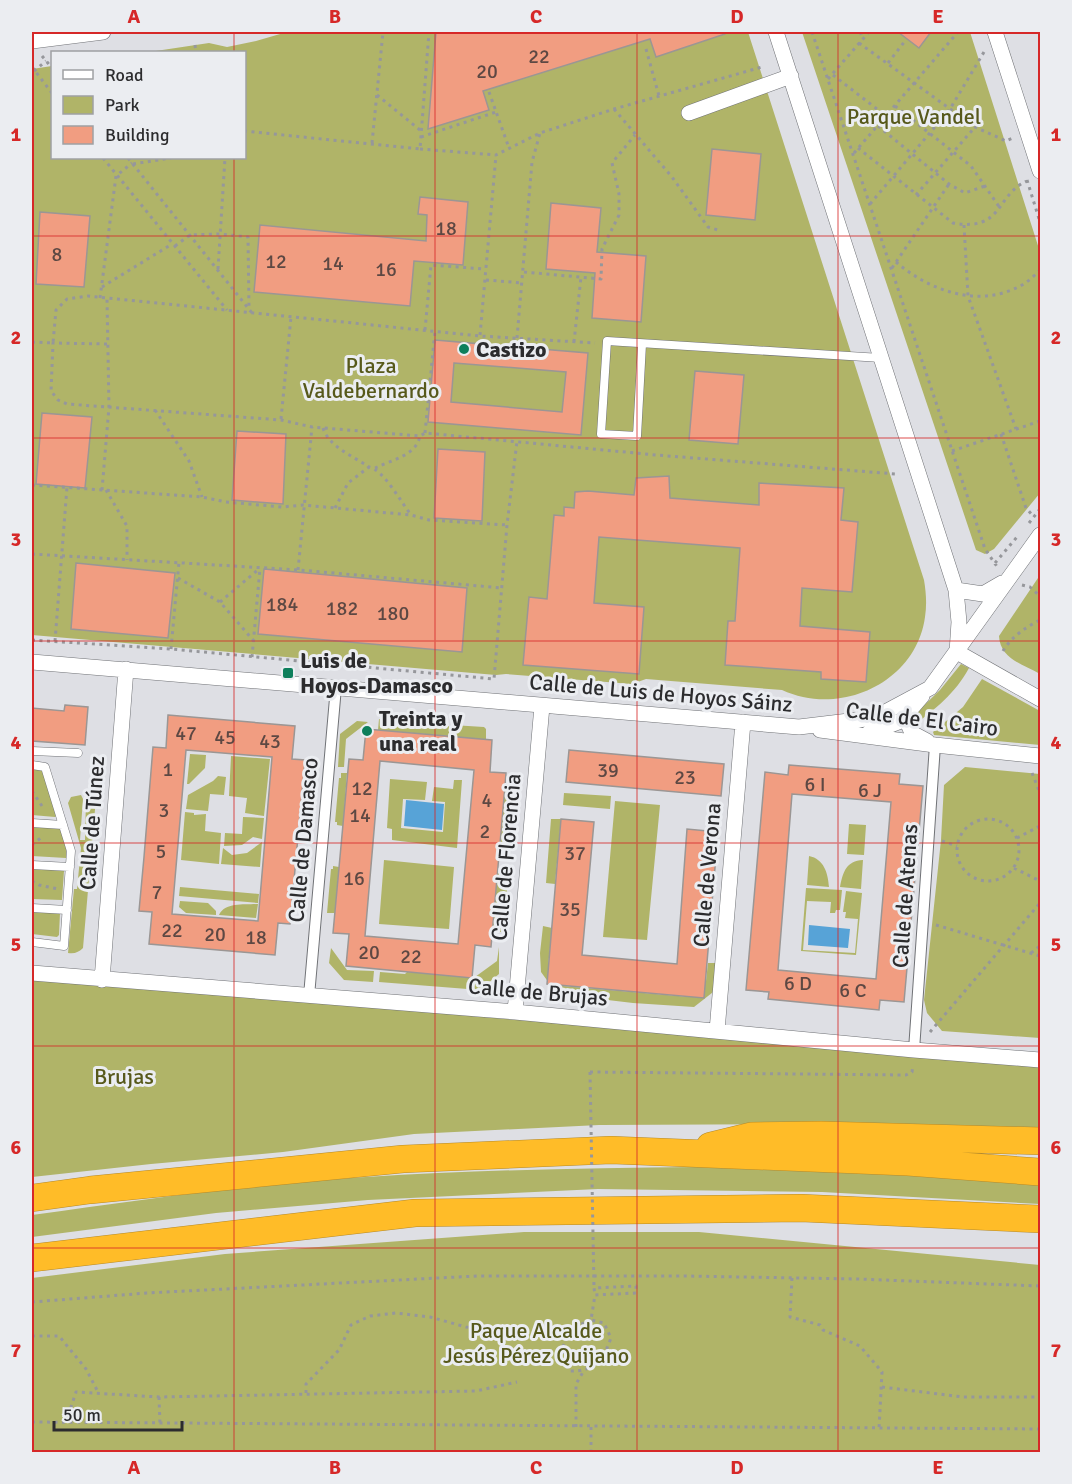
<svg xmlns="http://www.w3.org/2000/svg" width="1072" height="1484" font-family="Signika,sans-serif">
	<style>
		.green { fill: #b0b468 }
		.water { fill: #57a3d7 }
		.building { fill: #f19d81; stroke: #9b9694; stroke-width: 1.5; fill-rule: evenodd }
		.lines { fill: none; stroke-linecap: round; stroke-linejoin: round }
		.service-casing { stroke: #707276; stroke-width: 9 }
		.pedestrian-casing { stroke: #707276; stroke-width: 12 }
		.minor-casing { stroke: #707276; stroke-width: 16 }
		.motorway-casing { stroke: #b58a2a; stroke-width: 28 }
		.path { stroke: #96979b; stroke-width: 3; stroke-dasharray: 3 4.5; stroke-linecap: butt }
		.service { stroke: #fff; stroke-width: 8 }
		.pedestrian { stroke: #fff; stroke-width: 10 }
		.minor { stroke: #fff; stroke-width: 15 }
		.motorway { stroke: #ffbc28; stroke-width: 27 }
		.path-bridge { stroke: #96979b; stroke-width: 3; stroke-dasharray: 3 4.5; stroke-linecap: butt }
		.grid { fill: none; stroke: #d62828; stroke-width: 1.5; stroke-opacity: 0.55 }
		.poi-dot { fill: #0e7f5c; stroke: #ebedf1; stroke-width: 2 }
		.labels { text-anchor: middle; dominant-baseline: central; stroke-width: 6; stroke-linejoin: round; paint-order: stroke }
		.number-label { font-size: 20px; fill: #5d4843 }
		.park-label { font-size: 22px; fill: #57591b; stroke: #ebedf1 }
		.poi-label { font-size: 22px; font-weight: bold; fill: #2c2c2e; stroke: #ebedf1; text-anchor: start }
		.street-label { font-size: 22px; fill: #2c2c2e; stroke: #ebedf1 }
		.neatline { fill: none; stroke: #d62828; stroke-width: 2 }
		.grid-label { font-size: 20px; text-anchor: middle; font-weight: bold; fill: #d62828 }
	</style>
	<rect width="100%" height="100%" fill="#dedfe4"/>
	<path class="green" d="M287 32H748L924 580C926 592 927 604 925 617 916 683 840 717 782 690L646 679 632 684 506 674 496 675 32 635V69L52 66V158H244V52H149L209 43 227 47 256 41Z
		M802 32H970L1040 252V493L994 549 985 554 976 550Z
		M1040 575V674C1023 664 1000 659 999 636Z
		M961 664 969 668C955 694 935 709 912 727L911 718 940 690Z
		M982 679 1040 711V745L934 735 933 732 963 707Z
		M379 719 443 723 444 726H449V736L378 730Z
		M357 721 368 722 346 739 344 767H338L340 734Z
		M452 725 484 727 486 729V740L453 737Z
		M190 754 206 755 205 768 189 784H187Z
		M231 756 270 759 264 816 245 813 247 798 229 796Z
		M965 767 1040 774V1038L942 1031 927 1013 924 1000 941 840 944 785Z
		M32 769 43 770 57 815 55 817 32 815Z
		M341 773H347L343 826 337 825V822H335L339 778H341Z
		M218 776 226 777 224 795 210 794 208 811 186 809 188 795 213 781Z
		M390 779 427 782 425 800 403 799 401 828 443 832 445 802 432 801 434 787 453 789 454 780H462L457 848 392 840V829L387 828Z
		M505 786H513V791H515L511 843H509V846L500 845Z
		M564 793 611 796 610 809 563 805Z
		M81 795 83 799 80 840H85L86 798H96L83 948C79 952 75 954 68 953L74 889H77L81 848 68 803 71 797Z
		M615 801 660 805 647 940 603 937Z
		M185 812 194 813V815L206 814 205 831 221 833 219 864 181 860Z
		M243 817 264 818 262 839 253 837 242 845 224 846 225 833 242 834Z
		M551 819H561L555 884 546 883Z
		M849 824 866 825 864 855 847 854Z
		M32 826 67 827 66 858 32 856Z
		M262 842 260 867 221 864 223 848 232 855 247 853Z
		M809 856C824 859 828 873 829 887L807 885Z
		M384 860 454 867 449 929 379 924Z
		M863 860 861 889 840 887C843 872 846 861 863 860Z
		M333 866 339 867 335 913H327L331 869H333Z
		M32 868 64 871 62 900 32 899Z
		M497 873H506V876H508L504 929H501V932L492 931Z
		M180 887 259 894 258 903 179 896Z
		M806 888 842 890 840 910H836L835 913H830L831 902 807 901 803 950 855 953 858 919 845 918 846 912H843L846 891 862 893 856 955 801 951Z
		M180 901 208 903 216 911V915L186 913 179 907Z
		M258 904 256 918 219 915C225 902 245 905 258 904Z
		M32 910 60 913 59 935 57 937 32 934Z
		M543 926 552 928 548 967 563 986 690 997 706 981 708 963H719L717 989 694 1007 633 1003 557 994 541 972 540 953Z
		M499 947V974L480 990 379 982 380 972 405 974 407 972 475 977 497 961Z
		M331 948 347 970 374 971 373 982 344 980 329 963Z
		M32 978 1040 1065V1129L839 1124 599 1125 414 1134 283 1152 151 1164 32 1177Z
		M697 1167 806 1168 1040 1184V1204L822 1192 598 1189 368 1200 216 1213 32 1237V1215C142 1200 254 1183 366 1177 476 1170 587 1168 697 1167Z
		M524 1232H699L1040 1265V1452H32V1278L225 1254Z"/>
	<path class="water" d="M406 800 444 804 442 830 404 826Z
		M809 925 850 929 848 948 808 945Z"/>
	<path class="building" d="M436 32H725V34L656 57 650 39 483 91 489 110 428 129Z
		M898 32H931L919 48Z
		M712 149 761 154 755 220 706 215Z
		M420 197 468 202 463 265 414 261 410 306 254 292 260 225 426 241 427 215 418 214Z
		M551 203 601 208 597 252 646 256 641 322 592 318 595 273 546 269Z
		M40 212 90 216 84 287 36 284Z
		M435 340 588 353 581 435 428 422ZM454 363 566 372 562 412 451 402Z
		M695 371 744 375 738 444 689 440Z
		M42 413 92 417 85 488 36 484Z
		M237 431 286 434 283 504 232 500Z
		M438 449 485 452 482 521 434 518Z
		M669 476 670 498 759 505V483L844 488 841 520 858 522 852 592 802 588 800 626 870 632 866 682 821 679V672L725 665 728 621H735L740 548 599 537 594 603 644 607 639 674 523 665 529 597 547 599 554 515 564 516V507L574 508 575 492 588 491 634 495 636 478Z
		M76 563 175 573 168 638 71 629Z
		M264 569 467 588 462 652 258 634Z
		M65 705 88 707 85 745 32 741V708L64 711Z
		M168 715 295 726 292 759 305 760 290 924 278 923 275 955 149 944 152 912 139 911 144 857 153 747 166 748ZM186 750 272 757 258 921 172 914Z
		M366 729 492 740 490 772 506 773 505 786 491 947 475 945 472 978 346 966 349 934 333 933 349 759 363 760ZM380 761 474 770 458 944 365 936Z
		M569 750 724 764 721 796 566 782Z
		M789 765 900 774 899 784 923 786 904 1002 880 1000 879 1010 768 999 769 992 746 990 765 772 788 775ZM792 794 891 802 876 979 778 970Z
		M561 819 594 822 582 955 677 964 687 829 718 832 704 998 547 984Z"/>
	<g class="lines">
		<g class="service-casing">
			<path id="service" d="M642 344 637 436 601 434 607 341 881 358
				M32 751 78 753
				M32 765 45 767 71 851 64 946 32 942
				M32 823 63 825
				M32 865 70 867
				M32 908 67 910"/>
		</g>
		<g class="pedestrian-casing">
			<path id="pedestrian" d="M309 996 336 687
				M914 1050 935 745"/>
		</g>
		<g class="minor-casing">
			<path id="minor" d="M776 32 956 590 959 622 957 652
				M995 32 1040 171
				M32 41 103 32
				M689 113 791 76
				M956 590 983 594 1002 583
				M957 652 1040 699
				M32 662 799 727 874 718 930 688 1040 535
				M922 696 910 710 906 719 912 733 927 741
				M820 730 935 745 1040 756
				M867 734 906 719
				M32 973 515 1012 914 1050 1040 1060
				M102 980 126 669
				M515 1012 542 706
				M717 1031 743 722"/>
		</g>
		<g class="motorway-casing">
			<path id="motorway" d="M710 1146 751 1136 821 1135 1040 1141
				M32 1198 90 1190 403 1159 611 1150 908 1162 1040 1172
				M32 1258 415 1213 801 1208 1040 1219"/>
		</g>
		<path class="path" d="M812 32 985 549 998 568
			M860 32 863 39
			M859 43 975 127 1006 141 1013 138
			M195 45 196 52
			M646 49 659 96
			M42 56 52 68
			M888 63 905 41
			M32 67 52 93
			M34 71 46 61
			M833 75 886 116
			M828 79 869 32
			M489 92 509 148
			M377 95 420 130
			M895 106 971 166 1000 208
			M614 109 672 177 708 227 718 230
			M878 126 949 184 965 193 985 186
			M244 131 420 149 429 32
			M421 137 496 112
			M372 143 383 32
			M858 148 953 223C1004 232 995 195 1027 181
			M420 149 496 155 540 133 614 109 762 67
			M854 153 958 32
			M103 158 227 310
			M128 158 252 313
			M133 164 171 158
			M1027 180 1040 222
			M916 195 975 127
			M870 204 950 109 984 52
			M964 225 968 296 1016 429
			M175 246 190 235 220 234 248 237 249 307
			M896 262C930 291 979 309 1022 285 1029 281 1035 275 1040 270
			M892 268 949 184
			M218 269 225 158
			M524 272 601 279 602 249 619 215V194L612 163 635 135
			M486 280 523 283
			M102 287 172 244
			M100 298 116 176 132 163
			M425 330 431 265 485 269
			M480 335 496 155
			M517 338 532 162 540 133
			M32 342 53 343 56 310 67 299 88 296 480 336 595 343
			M574 342 581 277
			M107 344 53 343 51 391 58 400 67 404 281 420 312 427 420 436 425 433 656 455 896 474
			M155 410 189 461 202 497
			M281 419 291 317
			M323 428C329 447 353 456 369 467 383 469 401 502 411 515
			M425 433 435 331
			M1001 434 1026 508 1034 517
			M952 451 1040 421
			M375 468C391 460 416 456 420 436
			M102 490 109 407 107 299
			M106 490 127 526V560
			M32 501 33 485 202 497 226 502 282 507 303 505 411 515 429 520 507 525
			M335 508 348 483 369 467
			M1029 523 1040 509
			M32 554 300 570 502 588
			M995 563 1017 537
			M298 570 312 427
			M178 578 220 602 253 640
			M1022 585 1030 587 1040 596
			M220 602 259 569
			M32 640 171 649 494 679 507 525 517 441
			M55 641 67 487
			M171 649 179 562
			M1003 651C1011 637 1026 627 1040 620
			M252 657 260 568
			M1032 773 1040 793
			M32 791 44 809
			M957 850a31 31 0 1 1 62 0a31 31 0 1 1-62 0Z
			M1017 838 1040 826
			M942 841 957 846
			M32 845 43 836
			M1014 868 1040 881
			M32 881 39 885 58 889
			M936 925 1040 956
			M1031 953 1040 946
			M930 1032 1040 903
			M590 1072 906 1075 912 1072 913 1066
			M792 1278 790 1317 820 1325 823 1330 860 1346 882 1372 879 1429
			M32 1302 147 1293 477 1276H685L857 1279 1040 1286
			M591 1320C573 1327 569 1332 562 1349L569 1371C594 1372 603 1360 611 1338L604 1323 591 1320 595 1295 636 1293V1286L594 1288 595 1295
			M32 1336H59L86 1369 98 1392
			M882 1387 963 1397H1040
			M306 1393V1384L339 1350 351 1325 370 1316 396 1313 430 1317 466 1327 512 1334
			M159 1397 160 1424
			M32 1422 1040 1429
			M66 1422 76 1392 159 1397 476 1391 517 1382
			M576 1427V1384L583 1372
			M591 1427V1452"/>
		<use href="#service" class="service"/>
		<use href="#pedestrian" class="pedestrian"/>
		<use href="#minor" class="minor"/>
		<use href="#motorway" class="motorway"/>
		<path class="path-bridge" d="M590 1072 594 1288"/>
	</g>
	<path class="grid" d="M234 32V52M435 32V1452M637 32V1452M838 32V1452M234 158V1452M32 236H1040M32 438H1040M32 641H1040M32 843H1040M32 1046H1040M32 1248H1040"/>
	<g class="poi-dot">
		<circle cx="464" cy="349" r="6"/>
		<rect x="282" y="667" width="12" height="12" rx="3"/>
		<circle cx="367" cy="731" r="6"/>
	</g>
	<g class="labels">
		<g class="number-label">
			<text x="539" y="56">22</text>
			<text x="487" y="71">20</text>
			<text x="446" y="228">18</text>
			<text x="57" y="254">8</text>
			<text x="276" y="261">12</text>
			<text x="333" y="263">14</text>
			<text x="386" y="269">16</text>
			<text x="282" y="604">184</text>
			<text x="342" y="608">182</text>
			<text x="393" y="613">180</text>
			<text x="186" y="733">47</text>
			<text x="225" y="737">45</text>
			<text x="270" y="741">43</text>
			<text x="168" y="769">1</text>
			<text x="608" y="770">39</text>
			<text x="685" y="777">23</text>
			<text x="815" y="784">6 I</text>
			<text x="362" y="788">12</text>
			<text x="870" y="790">6 J</text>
			<text x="487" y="800">4</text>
			<text x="164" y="810">3</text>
			<text x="360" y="815">14</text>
			<text x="485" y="831">2</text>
			<text x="161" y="851">5</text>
			<text x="575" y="853">37</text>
			<text x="354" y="878">16</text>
			<text x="157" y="892">7</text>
			<text x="570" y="909">35</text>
			<text x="172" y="930">22</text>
			<text x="215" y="934">20</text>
			<text x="256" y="937">18</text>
			<text x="369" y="952">20</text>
			<text x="411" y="956">22</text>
			<text x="798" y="983">6 D</text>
			<text x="853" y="990">6 C</text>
		</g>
		<g class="park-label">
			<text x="914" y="116">Parque Vandel</text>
			<text x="371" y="365">Plaza<tspan x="371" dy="25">Valdebernardo</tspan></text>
			<text x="124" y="1076">Brujas</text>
			<text x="536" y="1330">Paque Alcalde<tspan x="536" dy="25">Jesús Pérez Quijano</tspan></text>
		</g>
		<g class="poi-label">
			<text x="476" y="349">Castizo</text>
			<text x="300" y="660">Luis de<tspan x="300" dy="25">Hoyos-Damasco</tspan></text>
			<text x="379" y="718">Treinta y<tspan x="379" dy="25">una real</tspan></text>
		</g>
		<g class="street-label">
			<text transform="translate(661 693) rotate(5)">Calle de Luis de Hoyos Sáinz</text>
			<text transform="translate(922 719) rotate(7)">Calle de El Cairo</text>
			<text transform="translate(92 823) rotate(-86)">Calle de Túnez</text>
			<text transform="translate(303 840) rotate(-85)">Calle de Damasco</text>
			<text transform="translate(506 857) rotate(-85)">Calle de Florencia</text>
			<text transform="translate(707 875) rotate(-85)">Calle de Verona</text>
			<text transform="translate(905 896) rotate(-86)">Calle de Atenas</text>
			<text transform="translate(538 992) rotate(5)">Calle de Brujas</text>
		</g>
	</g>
	<rect width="1072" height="1484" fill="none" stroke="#ebedf1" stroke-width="66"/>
	<rect x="51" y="51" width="195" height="108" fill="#ebedf1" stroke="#9fa0a3" stroke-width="1.5"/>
	<rect x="63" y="70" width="30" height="9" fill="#ffffff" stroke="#9fa0a3" stroke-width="1.5"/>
	<text x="105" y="81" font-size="18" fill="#2c2c2e">Road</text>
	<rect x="63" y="96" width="30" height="18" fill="#b0b468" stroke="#9fa0a3" stroke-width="1.5"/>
	<text x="105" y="111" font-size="18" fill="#2c2c2e">Park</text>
	<rect x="63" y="126" width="30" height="18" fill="#f19d81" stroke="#9fa0a3" stroke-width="1.5"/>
	<text x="105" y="141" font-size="18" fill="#2c2c2e">Building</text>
	<path d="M54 1421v9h128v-9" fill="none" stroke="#2c2c2e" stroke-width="3"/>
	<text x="63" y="1421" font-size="18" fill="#2c2c2e" stroke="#ebedf1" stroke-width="4.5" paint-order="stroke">50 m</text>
	<rect x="33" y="33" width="1006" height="1418" class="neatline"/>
	<g class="grid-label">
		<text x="134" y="23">A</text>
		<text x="335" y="23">B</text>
		<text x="536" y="23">C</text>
		<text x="737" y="23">D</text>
		<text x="938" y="23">E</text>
		<text x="16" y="141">1</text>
		<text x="1056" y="141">1</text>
		<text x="16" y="344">2</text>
		<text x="1056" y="344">2</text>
		<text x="16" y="546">3</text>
		<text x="1056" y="546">3</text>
		<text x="16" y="749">4</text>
		<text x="1056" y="749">4</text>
		<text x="16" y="951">5</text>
		<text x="1056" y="951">5</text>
		<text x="16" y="1154">6</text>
		<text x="1056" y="1154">6</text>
		<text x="16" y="1357">7</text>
		<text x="1056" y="1357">7</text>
		<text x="134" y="1474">A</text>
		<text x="335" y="1474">B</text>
		<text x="536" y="1474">C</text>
		<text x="737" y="1474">D</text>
		<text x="938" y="1474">E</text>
	</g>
</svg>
